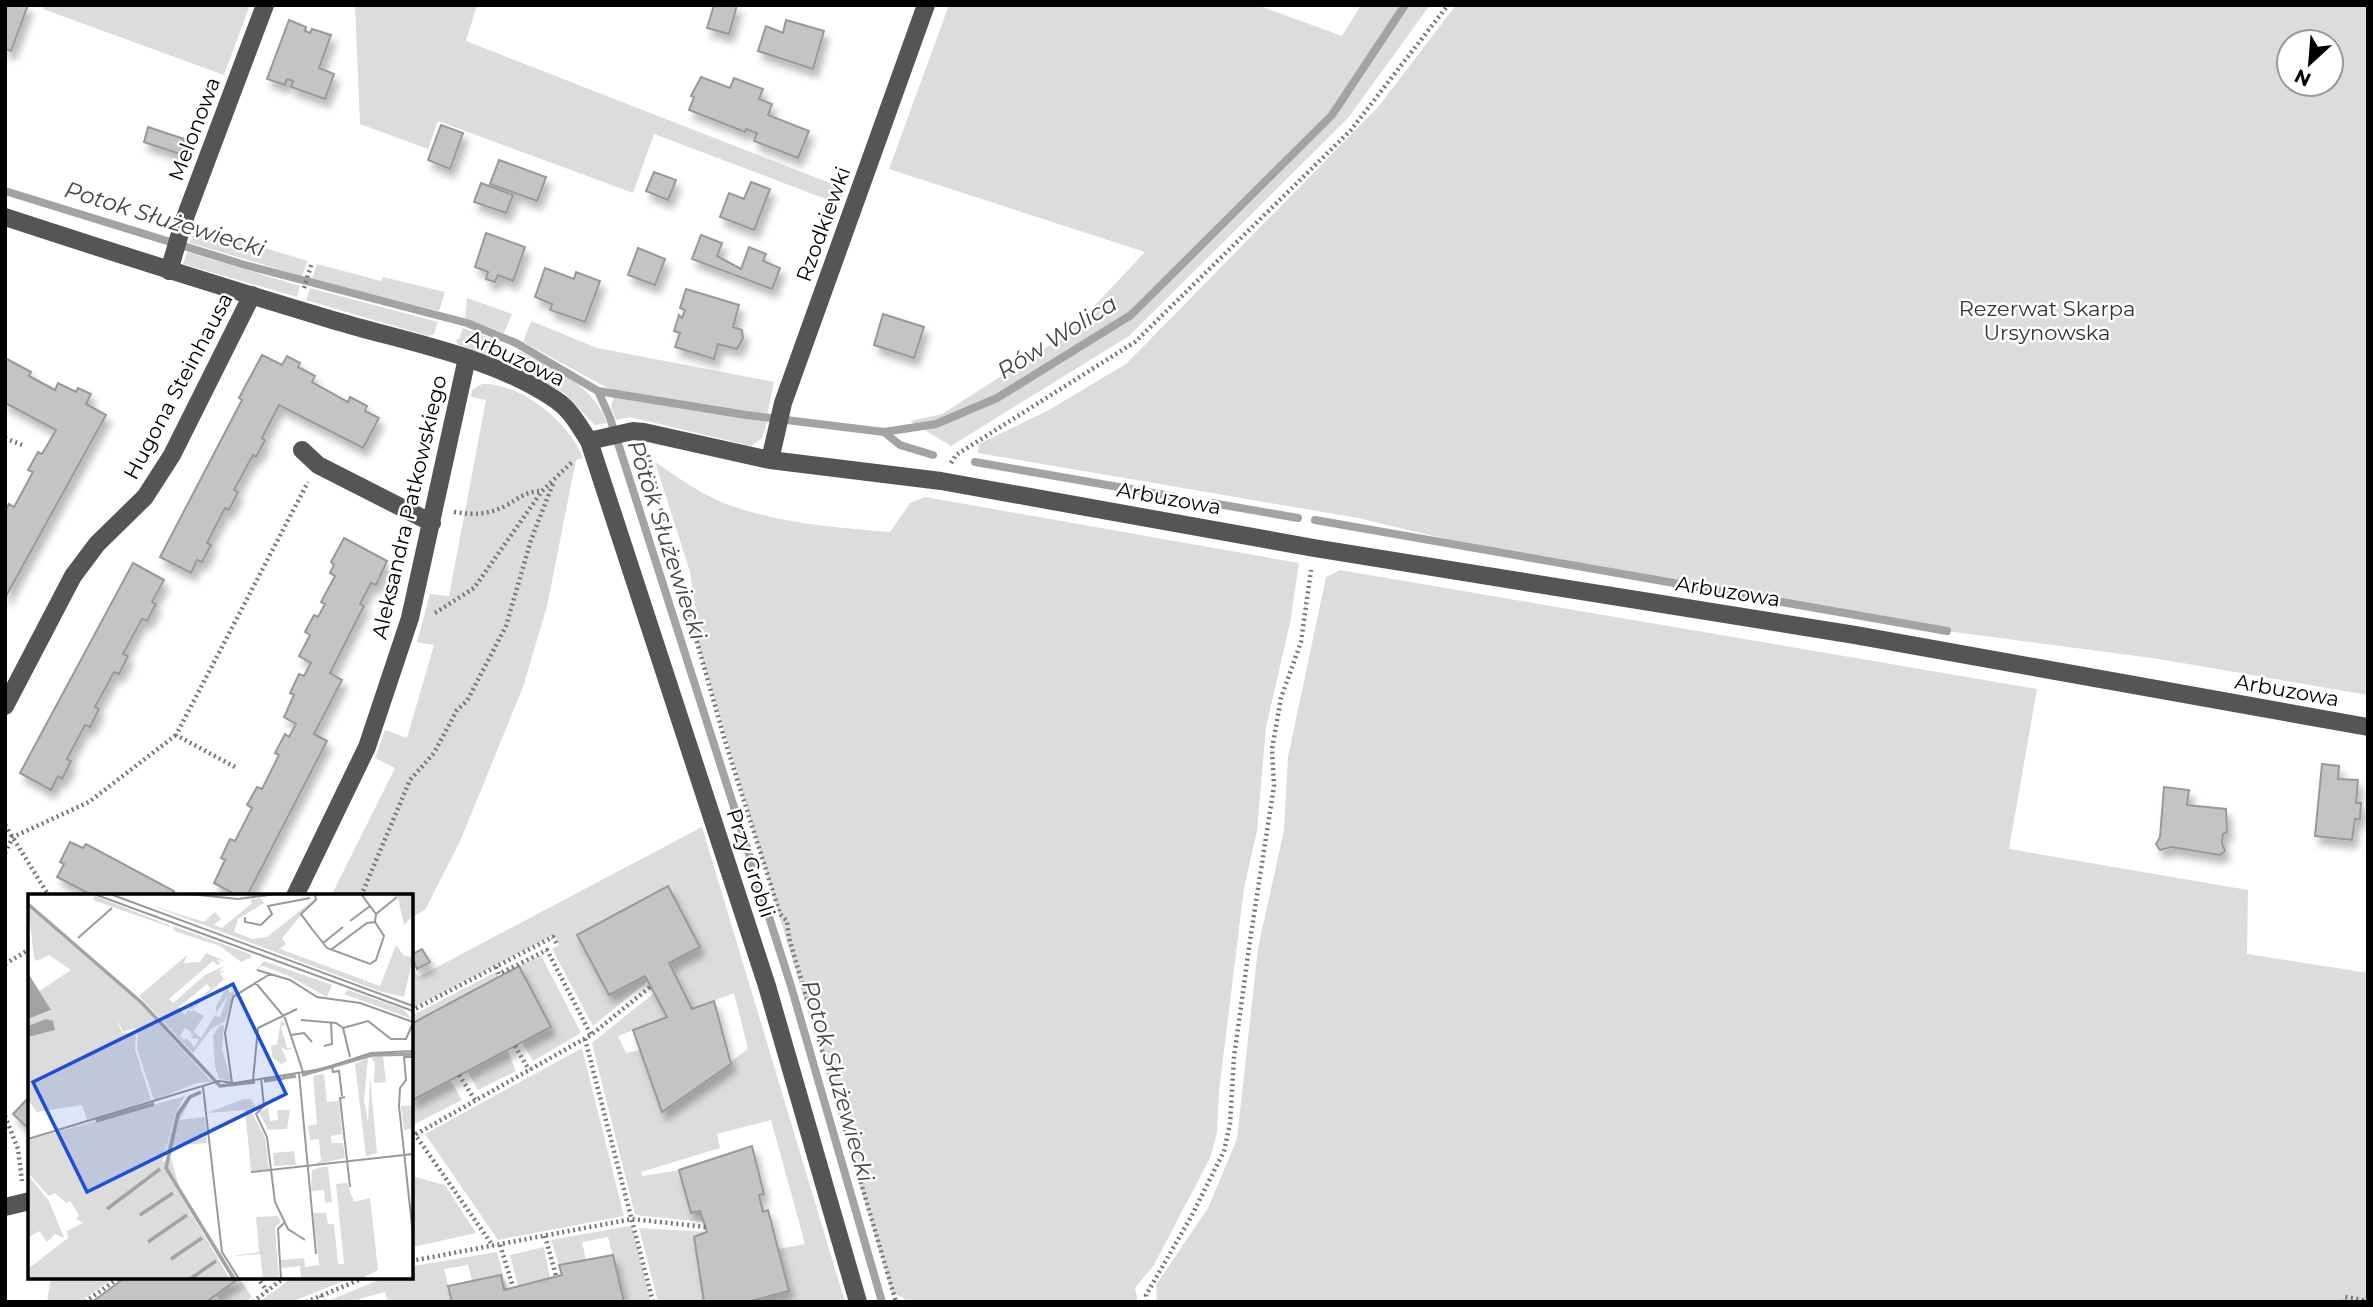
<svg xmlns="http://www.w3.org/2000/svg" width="2373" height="1307" font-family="Montserrat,sans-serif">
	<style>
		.green { fill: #dcdcdc; fill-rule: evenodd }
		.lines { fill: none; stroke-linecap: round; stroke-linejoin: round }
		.stream { stroke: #a3a3a3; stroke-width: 8 }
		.building { fill: #c4c4c4; stroke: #999; stroke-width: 2; filter: url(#shadow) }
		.path { stroke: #777; stroke-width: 4.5; stroke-dasharray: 2 3.5; stroke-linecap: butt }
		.minor { stroke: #555; stroke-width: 18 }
		.labels { text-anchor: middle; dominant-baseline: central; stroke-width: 5; stroke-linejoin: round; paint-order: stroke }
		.street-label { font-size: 21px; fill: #000; stroke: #fff }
		.park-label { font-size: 21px; fill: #333; stroke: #fff }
		.water-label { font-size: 23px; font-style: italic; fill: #444; stroke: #fff }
		.inset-river { fill: none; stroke: #a3a3a3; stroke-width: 3.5 }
		.inset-road { fill: none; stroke: #999; stroke-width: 2 }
		.view { fill: #1d4ed8; fill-opacity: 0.15; stroke: #1d4ed8; stroke-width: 3.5 }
		.inset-edge { fill: none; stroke: #000; stroke-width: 3.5 }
	</style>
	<defs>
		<filter id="shadow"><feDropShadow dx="4.5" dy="8" stdDeviation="3.5" flood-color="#0004"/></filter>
	</defs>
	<rect width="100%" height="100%" fill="#fff"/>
	<path class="green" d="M44 5H250L224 75 43 9Z
		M355 5H477L466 41 845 189 839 204 654 134 633 193 438 121 428 149 360 124Z
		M949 5H1257L1342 36 1361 5H1430L1348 118 1129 336 951 446 910 421 942 414 1069 333 1145 252 889 169Z
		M1456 5H2368V695L2159 659 1947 631 1680 586V582L1530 559 1358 518 978 453 979 444 1047 411 1126 364 1379 106ZM2289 42H2331V84H2289Z
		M195 227 308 261 302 276 190 243Z
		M187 252 300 286 297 297 183 264Z
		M317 264 381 281 383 277 445 292 439 311 312 279Z
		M310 288 438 322 434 334 428 336 306 300Z
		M467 298 512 314 504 333 465 318Z
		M531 321 597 348 774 382 767 416 613 391 523 342Z
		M463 328 500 342 494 359 457 344 456 339H459Z
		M519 351C553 369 594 385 607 423L595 425 564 393 512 366Z
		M482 384C520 382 570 423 583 458L576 460 547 606 523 687 461 839 425 910 411 918V896H331L395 768 375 758 385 730 407 738 434 645 417 642 430 594 449 596 486 400 471 397 472 390Z
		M614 395 619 396 767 422 762 438 751 446 630 417 616 420 611 407Z
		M655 462C680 479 706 498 735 507 786 524 838 528 890 532L910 503 925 497 1299 563 1290 623 1266 727 1257 831 1244 888 1219 1091 1217 1133 1210 1158 1154 1265 1135 1288 1138 1302H905L904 1298 892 1293 692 624 698 623 690 572Z
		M1340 570 2037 689 2009 849 2248 890 2247 954 2368 973V1302H1157L1156 1285 1208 1208 1237 1139 1258 948 1284 830 1288 757 1326 577Z
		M702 827 845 1302H747L789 1291 779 1249 805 1244 771 1120 717 1134 720 1148 641 1172 643 1176 679 1170 690 1213 700 1211 704 1222 635 1215 592 1043 654 993 667 1017 618 1036 626 1053 640 1050 663 1112 748 1049 734 993 692 1009 669 963 700 947 668 887 577 935 609 995 645 976 647 982 593 1026 552 949 559 945 554 935 411 1009V965L418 977Z
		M541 955 581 1033 533 1061 522 1042 551 1027 519 966Z
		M496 972 498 977 414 1023 411 1016Z
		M582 1048 624 1216 498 1240 425 1134Z
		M507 1050 516 1071 478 1090 467 1071Z
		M450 1080 462 1100 411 1126V1101Z
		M411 1176 445 1185 476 1233 413 1247Z
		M629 1226 632 1227 651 1302H624L608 1237 582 1242 586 1260 559 1265 551 1240Z
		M639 1228 707 1232 704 1302H658Z
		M544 1247 550 1278 518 1286 510 1255Z
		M497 1252 507 1289 504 1290 500 1275 472 1281 468 1265 444 1269 452 1302H388L385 1292 359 1299 360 1302 330 1300 386 1277H411L413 1266Z
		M51 1277H115L80 1302H47Z
		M293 1277H354L291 1302H259Z
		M239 1278 252 1297 245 1302H221L216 1295Z"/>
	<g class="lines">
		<path class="stream" d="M5 191 245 265 467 323 516 343 598 391 610 418 791 986 882 1302
			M598 391 746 415 884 432 936 424 997 398 1131 315 1332 115 1405 5
			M884 432 900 445 933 455
			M975 462 1176 497
			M1212 503 1298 518
			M1315 520 1947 631"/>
	</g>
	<path class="building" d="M5 5H28L11 51 5 49Z
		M714 5H737L729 34 707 28Z
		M289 20 306 27 305 31 310 33 312 29 331 35 319 68 334 74 325 99 291 87 293 81 287 79 285 85 267 79Z
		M786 20 824 31 813 69 758 51 766 26 783 33Z
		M701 77 730 88 734 78 763 89 759 99 772 104 768 115 809 131 798 158 754 141 757 133 746 129 745 132 689 110 694 97 691 96Z
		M441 125 463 133 450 169 428 160Z
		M148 127 184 139 180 154 144 142Z
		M499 160 546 177 537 201 490 184Z
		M654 172 676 180 668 200 646 191Z
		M751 182 770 189 754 230 720 217 729 193 744 199Z
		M481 183 513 195 506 213 474 202Z
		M486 233 525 247 513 281 498 275 495 282 486 279 488 272 475 267Z
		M701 235 722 243 717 256 741 269 749 247 766 254 763 261 780 268 772 289 692 259Z
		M638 248 665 259 655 285 628 275Z
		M545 268 574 279 576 272 600 281 585 322 550 310 552 304 535 297Z
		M686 289 739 305 733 327 742 330 743 338 737 349 718 344 714 359 675 347 680 333 674 331 679 315 682 318 685 310 680 308Z
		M883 314 924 327 914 358 874 345Z
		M262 355 282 365 287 356 300 363 298 367 315 376 312 382 348 402 350 397 367 406 365 411 379 418 363 448 279 405 262 438 265 440 256 457 253 455 234 490 238 492 229 510 225 508 207 543 211 545 202 562 197 560 191 573 160 557 242 400 239 398Z
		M5 358 31 372 29 376 55 390 58 383 76 392 78 388 91 394 86 404 106 415 5 598V511L9 504 14 507 33 472 28 470 38 452 42 454 56 430 5 403Z
		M344 538 387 561 376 585 371 583 360 604 364 606 330 673 342 680 314 734 327 741 247 896H238L214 883 225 860 221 858 230 839 235 841 252 808 247 805 257 787 262 789 279 755 275 753 285 734 289 737 296 724 284 717 294 695 290 693 299 674 304 676 311 663 299 656 310 635 305 632 314 615 318 617 325 604 321 602 335 576 330 573 334 565 331 562Z
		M133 563 164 580 152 602 156 604 147 621 142 619 123 654 128 656 119 674 114 672 95 707 99 709 90 727 85 725 67 759 71 761 62 779 58 776 51 790 20 773Z
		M2322 764 2339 766 2338 779 2358 780 2356 803H2361L2360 819H2355L2352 840 2315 836Z
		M2164 787 2189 790 2187 805 2226 809 2227 832 2223 834 2222 843 2225 851 2220 855 2171 847 2160 850 2156 844 2160 837Z
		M70 842 83 848 86 844 174 891V896H86L88 893 57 877 64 864 60 862Z
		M668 886 700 947 669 963 692 1009 714 1001 731 1064 662 1112 633 1030 667 1017 645 976 609 995 577 935Z
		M422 949 430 962 417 969 411 955Z
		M519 966 551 1027 411 1101V1024Z
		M30 1096V1130L13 1114Z
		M752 1146 764 1194 759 1195 763 1212 768 1210 789 1291 747 1302H704L694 1237 707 1232 700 1211 691 1213 679 1170Z
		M613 1255 624 1302H452L448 1286 501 1275 504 1290 562 1275 559 1265Z
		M126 1277H241L206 1302H92Z"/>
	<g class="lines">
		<path class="path" d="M304 288 312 262
			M5 438 22 445
			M648 455 670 547 725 741 780 914 787 921 789 938 896 1302
			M951 463 956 455 1135 342 1351 130 1448 5
			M454 512C473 515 488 515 505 506 519 499 525 491 541 491
			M435 613 474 588 542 491 573 461
			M235 767 176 735 308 482
			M5 825 49 896
			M5 853 13 837 89 802 176 735
			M361 896 410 780 434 753 457 710 467 701 506 626 531 540 554 481
			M5 964 30 949
			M496 967 499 974 547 950 591 1035
			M411 1011 553 937 558 946
			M585 1039 653 1302
			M515 1046 529 1070
			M459 1075 475 1100
			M5 1116 18 1149 22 1181
			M414 1133 493 1246
			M411 1137 591 1035 650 987
			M545 1236 556 1276
			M500 1245 513 1287
			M411 1261 632 1219 706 1227
			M257 1277 267 1291
			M321 1295 324 1302
			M85 1302 120 1277
			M253 1302 285 1277
			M306 1302 366 1277
			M1147 1302 1146 1295 1191 1217 1224 1151 1230 1124 1234 1057 1251 934 1274 786 1272 749 1281 698 1301 642 1311 570
			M2344 1302 2345 1297 2368 1301"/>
		<path class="minor" d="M5 217C115 253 225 288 336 321 410 343 491 356 556 400 571 410 579 426 589 441L767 986 858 1302
			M169 271 183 223 265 5
			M589 441 633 431 644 432 770 460 941 481 1314 548 1855 635 2368 727
			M302 450 318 465 432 523
			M770 460 783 403 926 5
			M5 706 73 576 97 544 145 497 172 455 252 295
			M295 896 367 747 410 618 467 358
			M5 1207 30 1201"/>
	</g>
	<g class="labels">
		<g class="street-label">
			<text transform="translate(194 129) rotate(-69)">Melonowa</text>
			<text transform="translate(823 224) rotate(-70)">Rzodkiewki</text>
			<text transform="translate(516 358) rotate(25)">Arbuzowa</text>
			<text transform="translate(178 386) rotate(-62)">Hugona Steinhausa</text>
			<text transform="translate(1169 498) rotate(10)">Arbuzowa</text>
			<text transform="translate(409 507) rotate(-77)">Aleksandra Patkowskiego</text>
			<text transform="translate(1728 591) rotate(9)">Arbuzowa</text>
			<text transform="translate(2287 690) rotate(10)">Arbuzowa</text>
			<text transform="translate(751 863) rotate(72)">Przy Grobli</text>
		</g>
		<g class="park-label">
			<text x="2047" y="308">Rezerwat Skarpa<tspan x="2047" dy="24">Ursynowska</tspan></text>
		</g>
		<g class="water-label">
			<text transform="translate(165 219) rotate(17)">Potok Służewiecki</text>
			<text transform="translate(1057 337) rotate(-32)">Rów Wolica</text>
			<text transform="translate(667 540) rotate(72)">Potok Służewiecki</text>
			<text transform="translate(838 1081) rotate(74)">Potok Służewiecki</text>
		</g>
	</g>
	<g transform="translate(28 894)">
		<rect width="385" height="385" fill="#fff"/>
		<path d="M369 0H385V22L376 31ZM67 2 141 31 142 33 65 6ZM232 4 236 9 210 25 206 38 225 45 239 43 288 4 254 44 258 50 252 55 336 86V90L339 80 338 87 352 92 368 51 376 62 385 63 376 103 351 97 122 11 176 28 187 18 193 25 186 31 194 34 224 9 222 6ZM0 11 114 111 184 188 169 189 126 206 109 155 110 138 106 134 95 138 88 122 94 139 108 138 107 155 123 206 59 226 54 211 9 218 0 206V143L27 134 18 125 0 132V125L22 117 10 98 43 76 21 61 9 67 6 64ZM145 32 222 60 224 63 213 68 192 52 146 37ZM178 59 197 67 188 66 193 69 189 71 185 67 141 105 145 109 177 81 196 72 190 78 197 76 192 80 196 85 180 100 175 101 183 95 179 90 151 113 157 121 163 112H168L165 107 170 104H177L165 115 163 114 161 119 165 116 176 122 162 143 163 138 157 134 152 142 156 146 159 144 166 153 171 145 163 144 166 138 173 144 187 121 192 123 200 101 188 119V112L200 91 201 99 207 97 197 127 183 135 165 159 111 102 159 61 156 69 172 68ZM236 67 304 91 299 103 261 82 235 72 230 74ZM320 96 375 115 384 125 316 100ZM253 127 258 130 253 133 259 154H265L258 156 253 153 259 167 253 170 244 163 243 152 249 150ZM192 131H196L194 155 203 187 191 185 187 172 185 141ZM355 162 358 188 346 189 347 169 343 163ZM340 164 336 206 340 228 342 182 349 259 338 262 327 170ZM296 180 299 208 311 207 314 240 303 242 304 249H315L317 264 285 271 293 267 291 245 282 246 280 232 289 230 285 182ZM157 202 149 216 134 268 143 264 151 293 208 383 204 385 135 272 202 385H0V375L40 344 39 337 55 329 48 325 51 321 42 307 38 309 27 299 21 302 0 279V246ZM160 202H164L152 226 177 223 179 249 144 252 143 262 137 261 149 218ZM216 205H223L229 215 224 219 237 243 241 275 223 277 217 216 179 219ZM385 211V235L376 236 373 212ZM240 214 242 227 250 226 249 216H262L259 235 240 236 231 218ZM266 257 268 271 246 272 245 259ZM294 273H300L304 308 297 309 296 296 283 297 284 276ZM0 281 21 307 36 344 27 340 19 348 11 337 0 344ZM319 289 326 308 342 304 350 376 332 385H273L272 372 254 374 253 366 276 364 277 373 291 371 285 319H298L300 330H306L310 370H316L308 290ZM250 322 253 328 247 333 251 385H235L232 360 198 363 231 358 228 323Z" fill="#dcdcdc"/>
		<path d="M0 79 23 116 0 125ZM18 125 25 127 27 136 0 143V132Z" fill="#a3a3a3"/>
		<path class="inset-river" d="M0 10 114 109 192 192 227 188M274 181 344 161 385 160M236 187 268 182M173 198 162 203 150 220 138 274 206 385M68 227 126 210M79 315 132 275M112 321 145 299M120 348 159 321M143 365 174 344M162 385 188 367"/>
		<path class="inset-road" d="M66 0 385 117M82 0 385 112M161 0 210 5 248 0M287 0 288 6 273 20 284 35 299 54 342 70 348 66 356 42 347 28 348 20 333 0M348 20 369 3M217 23V28L233 31 244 20 240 12 282 4M322 27 342 12M50 44 84 14M295 49 315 33M304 55 339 29 347 28M229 76 262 86 289 103 332 109 385 128M227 88 257 124 275 178M273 126 308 129 315 134M263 141 276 139 284 148M296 152 304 150 303 128M322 163 315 134 340 127 363 145H378L385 129M304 173 305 178 311 177 314 202M271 179 288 360M233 184 236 212 228 220 239 243 247 308 260 335 277 346M225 186 230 134 269 115M204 189 197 139 205 103 242 80M175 193 194 358 211 385M317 203 312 204 322 293M0 245 191 187 207 189 294 175 343 159 385 157M223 278 385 260M385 341 371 212 372 194 378 186 376 163H385M253 385 250 335 256 329"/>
		<path class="view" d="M205 90 258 200 59 298 5 188Z"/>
		<rect width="385" height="385" class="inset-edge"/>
	</g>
	<rect width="2373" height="1307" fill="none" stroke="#000000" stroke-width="14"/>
	<g transform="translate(2310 63) rotate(206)"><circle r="33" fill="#ffffff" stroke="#999999" stroke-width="2"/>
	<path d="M0-5L12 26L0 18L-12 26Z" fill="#000000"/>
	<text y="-10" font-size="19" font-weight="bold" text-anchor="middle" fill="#000000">N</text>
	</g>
</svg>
